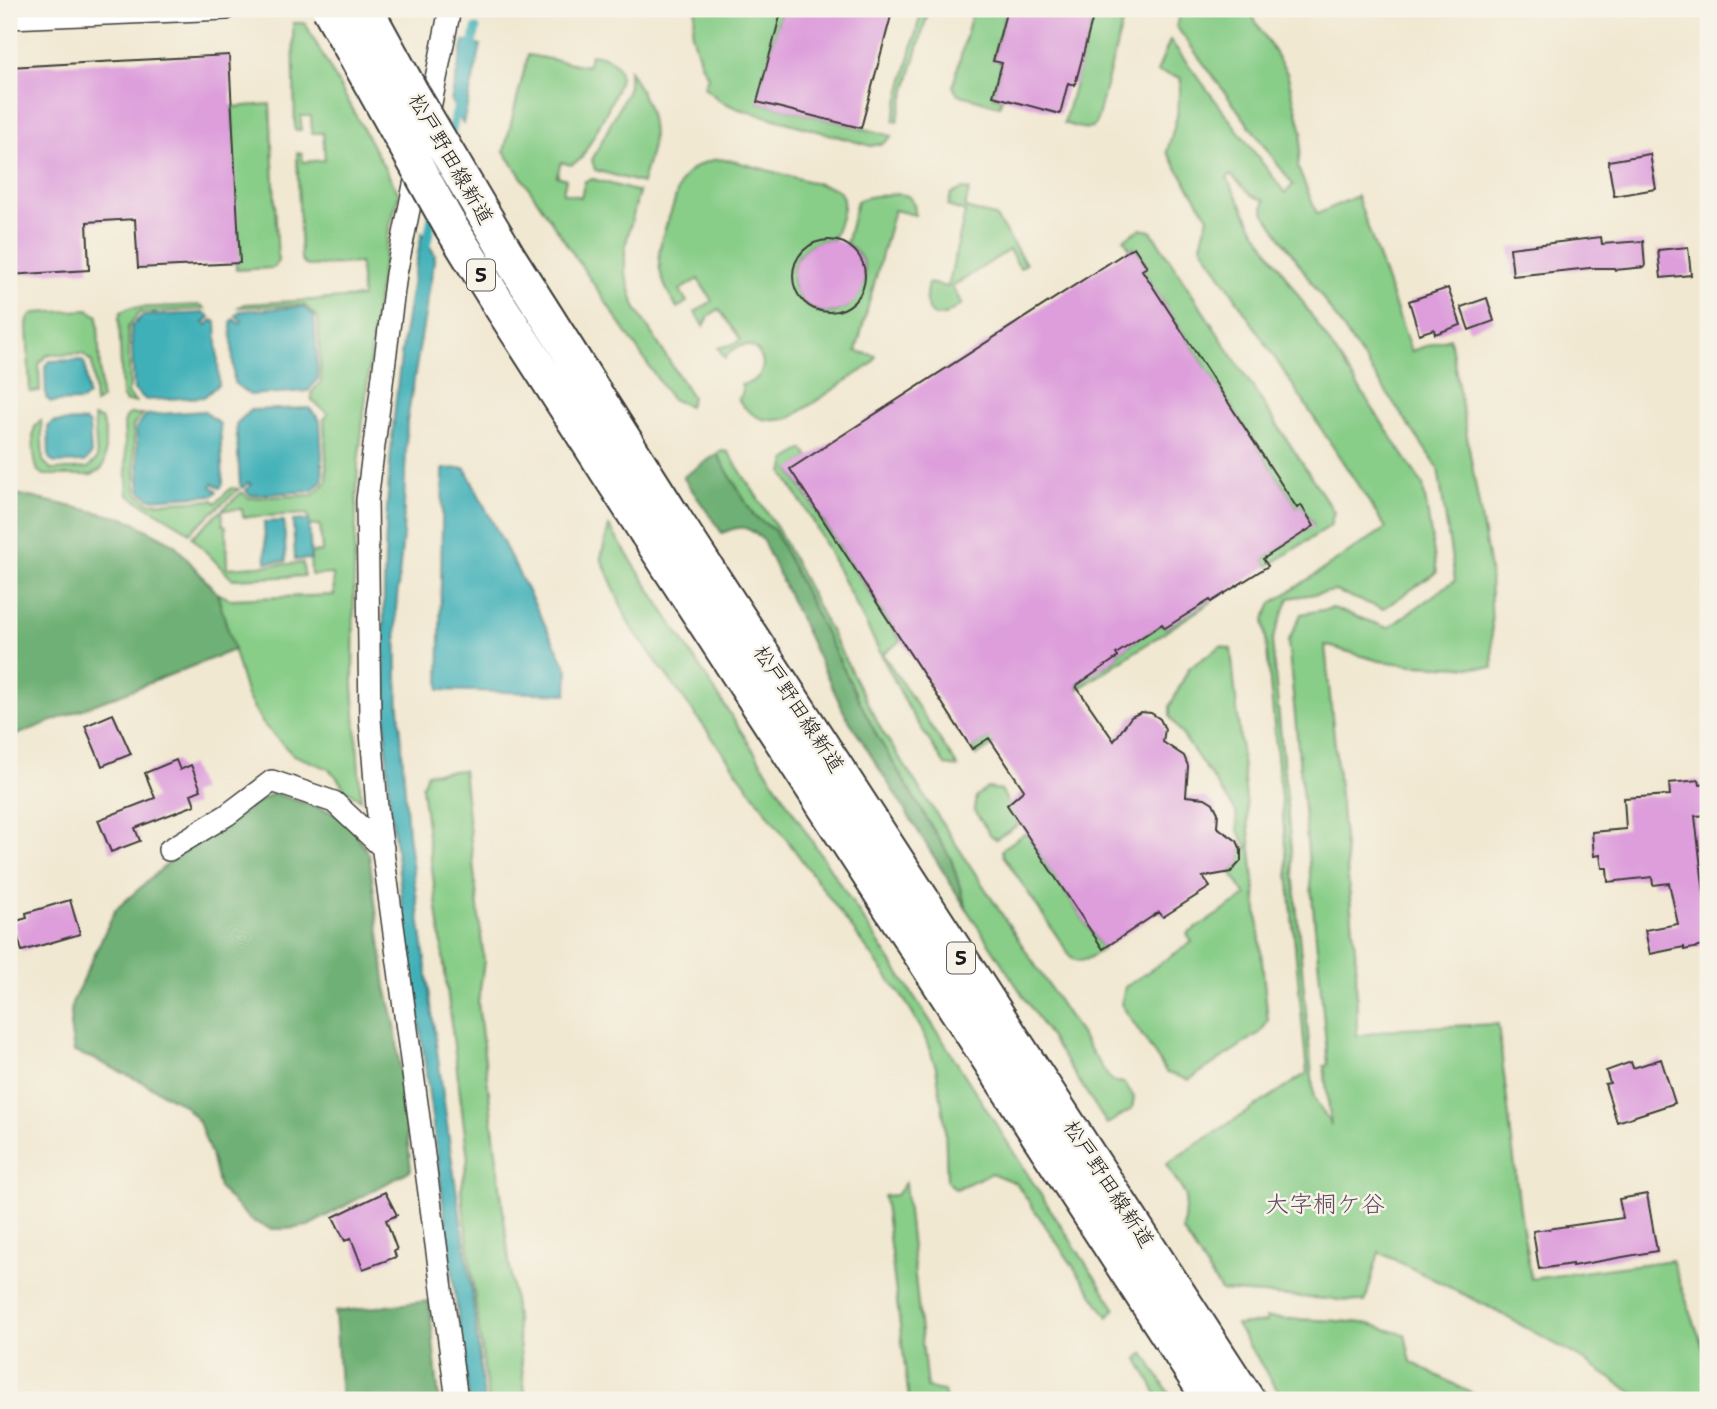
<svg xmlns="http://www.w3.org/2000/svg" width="1717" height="1409" font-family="'Shantell Sans','Klee One',sans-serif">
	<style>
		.green { fill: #88cd88; stroke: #527452; stroke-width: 2; fill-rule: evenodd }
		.forest { fill: #6eb074; stroke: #456648; stroke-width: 2 }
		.water { fill: #3fb0b8; stroke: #2e666a; stroke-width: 2 }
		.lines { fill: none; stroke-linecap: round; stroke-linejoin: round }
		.stream { stroke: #3fb0b8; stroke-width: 9 }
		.building { fill: #dd9edb }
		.street-casing { stroke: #3c3b37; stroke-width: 24 }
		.primary-casing { stroke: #3c3b37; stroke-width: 37 }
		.street { stroke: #fff; stroke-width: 21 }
		.primary { stroke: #fff; stroke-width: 33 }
		.primary-bridge-casing { stroke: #3c3b37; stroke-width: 37; stroke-linecap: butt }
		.primary-bridge { stroke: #fff; stroke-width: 33 }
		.labels { text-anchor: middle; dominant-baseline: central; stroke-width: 5; stroke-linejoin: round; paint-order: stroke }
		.shield { fill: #f7f3e8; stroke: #5e5c59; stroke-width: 2 }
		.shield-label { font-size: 19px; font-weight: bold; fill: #1c1c1c }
		.street-label { font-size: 21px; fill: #1c1c1c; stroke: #f7f3e8 }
		.quarter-label { font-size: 24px; fill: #604a5f; stroke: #f7f3e8 }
	</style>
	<rect width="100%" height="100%" fill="#f7f3e8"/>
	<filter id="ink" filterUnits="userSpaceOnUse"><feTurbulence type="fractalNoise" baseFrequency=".0143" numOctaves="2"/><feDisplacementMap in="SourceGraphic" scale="14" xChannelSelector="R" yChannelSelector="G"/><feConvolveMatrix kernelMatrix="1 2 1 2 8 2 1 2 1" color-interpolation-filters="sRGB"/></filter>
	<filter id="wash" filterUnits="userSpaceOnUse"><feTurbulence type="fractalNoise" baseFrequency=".00686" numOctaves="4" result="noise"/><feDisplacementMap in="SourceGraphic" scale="28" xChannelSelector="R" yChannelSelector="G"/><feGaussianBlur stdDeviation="1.57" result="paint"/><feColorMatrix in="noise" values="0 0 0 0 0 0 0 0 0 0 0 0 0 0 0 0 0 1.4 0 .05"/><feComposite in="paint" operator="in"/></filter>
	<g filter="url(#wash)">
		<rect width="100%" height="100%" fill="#f1e8d1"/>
		<path class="green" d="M696 9H782L758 102 892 136 884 143 871 146 739 109 720 101 704 87 708 76 701 64 692 34Z
			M922 9H929L897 122 893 121Z
			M973 9H1007L993 60 1002 63 993 96 1002 99 999 106 957 94 953 86Z
			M1095 9H1126L1096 124C1088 133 1074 126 1064 123Z
			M1182 9H1248L1287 73 1302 132 1298 168 1317 214 1357 196 1411 351 1450 338 1490 569 1493 668 1413 665 1379 661 1325 645 1356 959 1357 1036 1402 1028 1498 1024 1520 1210 1531 1279 1672 1260 1708 1361V1400H1644L1577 1356 1485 1305 1379 1252 1365 1302 1221 1291 1183 1231 1186 1196 1166 1164 1307 1073 1264 619 1272 603 1386 528 1201 245 1208 217 1167 152 1177 116 1181 78 1157 72 1170 40 1285 193 1293 185 1176 26ZM1231 175 1252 196 1264 200 1263 211 1438 468 1455 580 1388 628 1333 608 1301 614 1288 642 1328 1065 1324 1066 1331 1125 1314 1098 1272 641 1289 598 1335 591 1383 609 1437 572 1423 485 1252 225 1227 178Z
			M293 23H305L399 194 389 229 377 302 358 464 354 571 353 685 361 800 344 788 336 776 327 768 293 755 263 724 247 696 217 593 230 599 334 595 333 574 311 575 310 553 322 552 320 525 309 526 308 514 243 517 242 509 222 510 223 525 226 526 227 568 303 563 304 576 232 579 192 537 242 492 249 498 313 495 327 481 324 419 328 414 312 400 311 393 321 382 318 318 304 305 239 307 244 304 362 297 360 263 308 266 304 264 301 259 297 153H302L303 162 325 160 323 133H312L311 116H301V130H295Z
			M591 54C603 56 617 59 620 74 622 88 589 144 581 159L571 165 561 162 557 176 566 179 563 193 581 197 585 181 593 179 639 192 625 247V271L635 307 692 397 689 406 671 399 504 151 528 55 587 66Z
			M629 70C643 94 656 116 652 145 650 157 645 171 642 183L595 170 592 160 626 94 629 86Z
			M270 104 278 261 275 267 272 268 236 270 232 107Z
			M717 159 733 161 834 188C853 196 838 225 833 240 813 239 793 253 793 275 792 286 797 296 806 304 845 336 892 270 846 244L857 201C866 196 875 196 885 195 902 193 916 192 915 215L894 210 856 351 876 356 873 363 792 417C769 424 752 420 738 399 743 395 744 390 741 385 785 378 753 320 725 358L718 348 731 345 741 340 719 309 709 316 704 326 695 312 712 301 698 279 680 290 687 302 677 308C668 293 660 279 659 262 658 242 668 222 674 203 676 196 678 188 681 182 688 169 703 162 717 159Z
			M962 189 969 190 965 208 995 216 1026 264 1020 268 1009 250 952 287 962 304 945 315 935 316C923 306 925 297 928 283L948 287 965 212 948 206 951 194Z
			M1140 229 1151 231 1334 512 1330 526 1268 566 1263 559 1314 525 1301 506 1297 508 1142 270 1147 266 1134 247 1130 249 1124 239Z
			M201 305 205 309 139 313 128 327 130 388 127 393 136 402H126L122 396 119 317 121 312 129 308Z
			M89 310 98 316V321L101 399 95 404 92 362 83 354 47 355 39 364 40 391 30 392 27 324C28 318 29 315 35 313Z
			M130 414H143L133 425 136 491 149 503 213 500 216 503 231 488 239 489 189 533 185 529 128 495 124 424 126 417Z
			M94 417 101 419 105 430V461L102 468 92 475H44L38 471C34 463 32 439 34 430 35 424 37 424 41 420L43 461 52 470 88 468 97 459Z
			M803 449 809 457 790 470 901 641 883 654 958 767 945 765 909 709 813 521 783 473 786 460Z
			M722 451 728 452 777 528 882 731 1111 1081 1124 1083 1134 1097 1132 1109 1107 1124 967 910 951 859 877 736 774 530 754 516 717 454Z
			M609 526 808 835 942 1039 1037 1189 1115 1308 1108 1317 1016 1183 991 1173 956 1189 947 1181 945 1125 936 1067 922 1030 905 1001 629 624 601 558Z
			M1207 596 1211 602 976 756 972 749 1029 712 1032 715 1079 685 1076 680 1105 666 1118 658 1116 654 1162 624 1165 628 1182 617Z
			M1221 646 1231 649 1268 1021 1261 1032 1189 1080 1167 1073 1121 1004 1125 987 1192 942 1187 934 1246 896 1231 872 1241 861V850L1248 848 1238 831 1236 812 1170 717V706L1189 668Z
			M463 770 484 962 478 1003 526 1400H488L461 1190 468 1159 422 787 427 773Z
			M988 788 1001 790 1020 824 996 839 991 836 974 810 976 796Z
			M1026 833 1103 949C1093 955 1081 967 1071 957L1003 855 1002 850 1005 847Z
			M905 1183 927 1388 944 1391 946 1400H909L884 1196 896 1195Z
			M1266 1318C1298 1320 1331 1319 1362 1323 1377 1324 1390 1332 1405 1334L1411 1362 1473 1394 1489 1400H1284L1236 1325 1267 1322Z
			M1144 1353 1173 1400H1160L1138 1359Z"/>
		<path class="forest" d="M717 454 754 516 774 530 877 736 951 859 967 910 844 712 762 539C746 525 741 525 722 533L683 477Z
			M12 493 127 519 174 544 217 593 234 650 9 738V494Z
			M273 793 335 813 351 827 369 854 386 987 395 1025 411 1170 308 1226 287 1229H271L250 1220 219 1188 211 1155 199 1122 184 1105 144 1083 94 1059 74 1052 70 1025 72 1003 115 910 166 865 200 838Z
			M429 1301 439 1400H341L335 1312Z"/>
		<path class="water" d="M464 41 481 45 463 124 451 101Z
			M422 233 435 255 407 421 403 535 396 609 397 678 408 834 451 1154 472 1293 484 1400H469L418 1011C408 962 403 913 398 863 395 840 391 817 389 795 377 611 384 414 422 233Z
			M303 307 314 316 318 379 308 391 250 395 234 383 231 322 234 319 240 324 242 321 236 315 240 311Z
			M205 313 210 317 204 323 207 325 212 320 216 322 219 384 204 397 146 400 134 390 131 327 142 316Z
			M81 360 85 364 88 396 82 401 51 402 46 398 45 366 49 361Z
			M309 408 320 420 323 480 312 491 250 495 246 491 251 484 248 482 243 488 240 485 236 424 251 410Z
			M204 411 220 424 223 484 220 488 213 483 211 486 217 491 214 495 150 499 140 490 136 428 146 415Z
			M85 421 89 425 91 455 85 462 55 463 49 458 48 426 53 422Z
			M465 468 568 670 567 694 439 690 443 469Z
			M309 520 311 559 295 560 293 521Z
			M284 521 286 561 266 562 264 522Z"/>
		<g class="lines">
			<path class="stream" d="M470 53 476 29
				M450 138 459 101
				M425 251 433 213"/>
		</g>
		<g id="blocks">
			<path class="building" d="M782 9H862L891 16 861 128 757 102Z
				M1007 9H1095L1075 85 1068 83 1060 114 993 96 1002 63 993 61Z
				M229 55 240 263 138 268 135 219 87 222 89 270 9 275V67Z
				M1650 154 1656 189 1614 196 1608 161Z
				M1601 237 1602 244 1643 241 1645 267 1615 270 1614 268H1590L1513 276 1510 248Z
				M793 276a36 36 0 1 1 72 0a36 36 0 1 1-72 0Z
				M1134 247 1147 267 1142 270 1297 508 1301 505 1314 526 1263 559 1268 566 1211 602 1210 600 1165 628 1162 624 1116 654 1118 657 1076 686 1114 741 1131 717 1141 712 1151 713 1160 719 1165 729 1163 742 1184 756 1188 766 1186 796 1205 798 1213 803 1218 813 1217 827 1237 841 1241 850V861L1231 872 1203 877 1210 887 1163 917 1159 912 1103 949 1007 805 1024 790 989 738 972 749 790 469Z
				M1688 247 1691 275 1661 278 1658 250Z
				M1448 288 1461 325 1435 334 1434 329 1419 334 1409 301Z
				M1487 298 1494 321 1469 330 1461 307Z
				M113 714 131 754 102 766 85 726Z
				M176 760 180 770 191 765 201 790 191 794 195 805 135 828 140 841 111 852 98 820 155 798 145 773Z
				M1699 780 1700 785 1708 784V815L1695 816 1706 911H1708V945L1684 950V947L1650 954 1645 930 1678 924 1669 883 1653 885 1652 877 1608 882 1607 868H1602L1600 855 1594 856 1592 832 1626 829 1624 798 1670 795 1669 783Z
				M70 900 80 934 22 951 13 922 27 918 26 913Z
				M1661 1059 1675 1103 1617 1122 1605 1084 1610 1083 1606 1071 1631 1062 1633 1068Z
				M385 1192 397 1215 386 1220 397 1250 394 1251 396 1257 363 1269 351 1238 345 1241 333 1217Z
				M1647 1194 1657 1251 1572 1266V1264L1539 1269 1533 1231 1623 1218 1619 1199Z"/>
		</g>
	</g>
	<g filter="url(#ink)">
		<use href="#blocks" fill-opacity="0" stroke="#3c3b37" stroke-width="2"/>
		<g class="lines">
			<g class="street-casing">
				<path id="street" d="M9 18 226 9
					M427 123 450 9
					M418 165 396 274 367 500 370 719 377 807 457 1400
					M169 850 227 815 272 781 334 802 383 848"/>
			</g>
			<g class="primary-casing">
				<path id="primary" d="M673 516 1248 1400
					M647 534 1210 1400"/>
			</g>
			<use href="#street" class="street"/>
			<use href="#primary" class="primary"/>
			<g class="primary-bridge-casing">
				<path id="primary-bridge" d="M329 9 448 222 495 298 647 534
					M366 9 412 93 509 257 673 516"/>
			</g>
			<use href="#primary-bridge" class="primary-bridge"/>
		</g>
	</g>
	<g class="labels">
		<g class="shield">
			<rect x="467" y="259.5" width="28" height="31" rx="5"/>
			<rect x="947" y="942.5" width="28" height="31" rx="5"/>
		</g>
		<g class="shield-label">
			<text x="481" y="275">5</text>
			<text x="961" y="958">5</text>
		</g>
		<g class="street-label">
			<text transform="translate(451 159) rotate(60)">松戸野田線新道</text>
			<text transform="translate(799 709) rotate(57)">松戸野田線新道</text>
			<text transform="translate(1109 1184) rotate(57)">松戸野田線新道</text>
		</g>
		<g class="quarter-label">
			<text x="1325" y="1204">大字桐ケ谷</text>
		</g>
	</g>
	<rect width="1717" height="1409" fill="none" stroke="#f7f3e8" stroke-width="35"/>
</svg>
